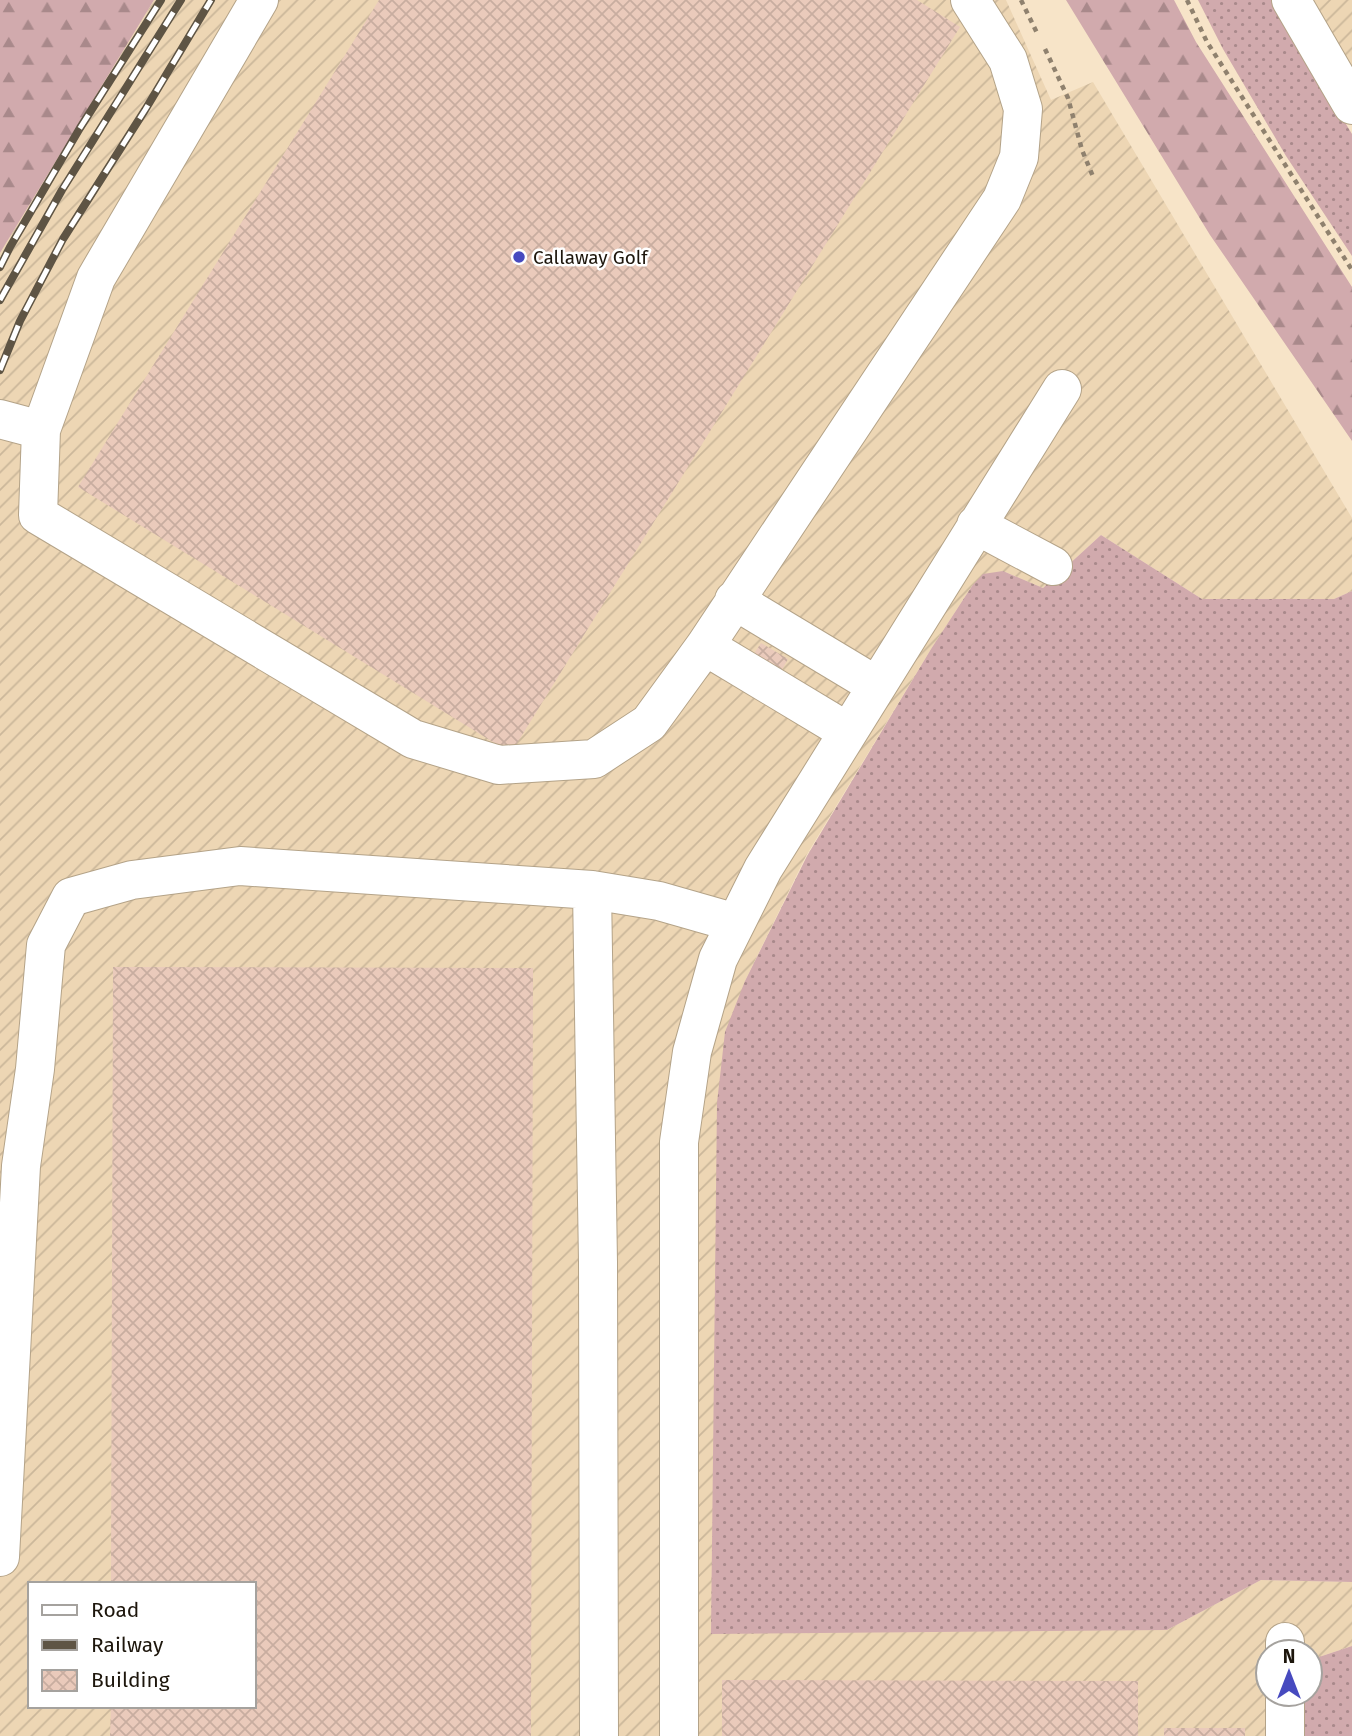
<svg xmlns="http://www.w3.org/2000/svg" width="1352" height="1736" font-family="'Fira Sans',sans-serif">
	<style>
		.industrial { fill: url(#industrial-furrows); fill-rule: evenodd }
		.grass { fill: url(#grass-dots) }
		.forest { fill: url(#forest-firs) }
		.building { fill: url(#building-cross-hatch) }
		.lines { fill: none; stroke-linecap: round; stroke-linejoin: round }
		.minor-casing { stroke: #b4a388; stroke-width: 40 }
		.path { stroke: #8f816e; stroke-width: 4.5; stroke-dasharray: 5 5; stroke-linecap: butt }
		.minor { stroke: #fff; stroke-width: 38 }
		.rail-casing { stroke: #5e5444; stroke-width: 8 }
		.rail { stroke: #fff; stroke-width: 5; stroke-dasharray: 16; stroke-linecap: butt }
		.poi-dot { fill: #474abf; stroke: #fff; stroke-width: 2.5 }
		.labels { text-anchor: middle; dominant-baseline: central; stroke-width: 5; stroke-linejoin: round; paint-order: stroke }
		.poi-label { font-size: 19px; fill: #1d160c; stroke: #fff; text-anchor: start }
	</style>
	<defs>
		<pattern id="industrial-furrows" width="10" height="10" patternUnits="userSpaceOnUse" patternTransform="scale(1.75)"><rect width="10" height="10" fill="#edd6b4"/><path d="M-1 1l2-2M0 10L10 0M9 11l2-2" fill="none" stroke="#cbb79a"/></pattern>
		<pattern id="grass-dots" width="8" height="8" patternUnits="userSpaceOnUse" patternTransform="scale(1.75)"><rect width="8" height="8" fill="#d1aaad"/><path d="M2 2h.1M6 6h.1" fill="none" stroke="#a9898b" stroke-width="1.8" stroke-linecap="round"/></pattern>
		<pattern id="forest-firs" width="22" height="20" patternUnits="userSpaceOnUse" patternTransform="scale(1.75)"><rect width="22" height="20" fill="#d1aaad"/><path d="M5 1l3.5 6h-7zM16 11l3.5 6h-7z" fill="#a9898b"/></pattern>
		<pattern id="building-cross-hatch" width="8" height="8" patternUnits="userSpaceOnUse" patternTransform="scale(1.75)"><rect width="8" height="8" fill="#eacabb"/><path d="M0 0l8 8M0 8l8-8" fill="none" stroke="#c8ada0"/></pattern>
	</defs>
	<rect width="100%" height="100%" fill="#f7e4c8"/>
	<path class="industrial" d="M154 0H1006L1051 100 1093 82 1352 518V591L1334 599H1202L1101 535 1043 588 1003 571 972 586 931 649 806 856 745 981 1167 1630 1261 1580 1352 1582V1646L1310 1660V1652H1268V1694L1304 1736H0V253ZM30 1584H254V1706H30Z
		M1312 0H1352V68Z"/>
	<path class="grass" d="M1198 0H1271L1352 134V256L1286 156 1223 49Z
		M1101 535 1202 599H1334L1352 591V1582L1261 1580 1167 1630 711 1634 717 1103 725 1032 745 981 807 856 931 649 972 586 983 574 1003 571 1043 588Z
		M1352 1646V1736H1304V1694H1310V1660Z"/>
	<path class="forest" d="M0 0H154L0 253Z
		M1066 0H1174L1196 42 1352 287V441L1210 235Z"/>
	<path class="building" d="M379 0H917L960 27 511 753 78 487Z
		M761 643 788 659 779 675 751 658Z
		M113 967 533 968 531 1736H110L111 1706H254V1584H111Z
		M722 1680 1138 1681V1736H722Z
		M1164 1728H1245V1736H1164Z"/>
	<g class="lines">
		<g class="minor-casing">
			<path id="minor" d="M259 0 96 278 41 430 38 515 413 739 499 765 594 759 649 723 705 646 1002 199 1019 157 1023 109 1008 60 970 0
				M1291 0 1352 105
				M0 419 41 430
				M976 525 1053 566
				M734 600 877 686
				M705 646 848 732
				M592 890 598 1262 599 1736
				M0 1557 21 1166 35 1069 46 945 71 897 132 880 240 866 592 890 659 901 736 923
				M1285 1642V1652
				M1285 1694V1736
				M679 1736V1142L692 1052 718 959 763 869 1062 389"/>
		</g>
		<path class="path" d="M1021 0 1038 35
			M1187 0 1207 42 1352 270
			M1045 49 1068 98 1082 150 1094 179"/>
		<use href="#minor" class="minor"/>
		<g class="rail-casing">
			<path id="rail" d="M0 267 10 247 80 128 161 0
				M0 300 62 190 181 0
				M0 370 20 321 63 239 145 110 211 0"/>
		</g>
		<use href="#rail" class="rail"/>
	</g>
	<circle class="poi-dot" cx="519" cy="257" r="7"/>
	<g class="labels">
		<g class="poi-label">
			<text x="533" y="257">Callaway Golf</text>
		</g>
	</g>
	<rect x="28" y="1582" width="228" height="126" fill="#ffffff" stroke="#a5a29e" stroke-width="2"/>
	<rect x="42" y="1605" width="35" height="10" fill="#ffffff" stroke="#a5a29e" stroke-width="2"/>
	<text x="91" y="1617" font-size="21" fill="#1d160c">Road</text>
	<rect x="42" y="1640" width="35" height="10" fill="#5e5444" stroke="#a5a29e" stroke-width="2"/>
	<text x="91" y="1652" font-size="21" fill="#1d160c">Railway</text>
	<rect x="42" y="1670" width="35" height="21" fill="url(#building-cross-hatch)" stroke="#a5a29e" stroke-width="2"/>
	<text x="91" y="1687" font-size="21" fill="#1d160c">Building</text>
	<g transform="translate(1289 1673)"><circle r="33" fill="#ffffff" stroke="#a5a29e" stroke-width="2"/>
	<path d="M0-5L12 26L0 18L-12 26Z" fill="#474abf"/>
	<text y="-10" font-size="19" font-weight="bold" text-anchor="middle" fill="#1d160c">N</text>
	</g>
</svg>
